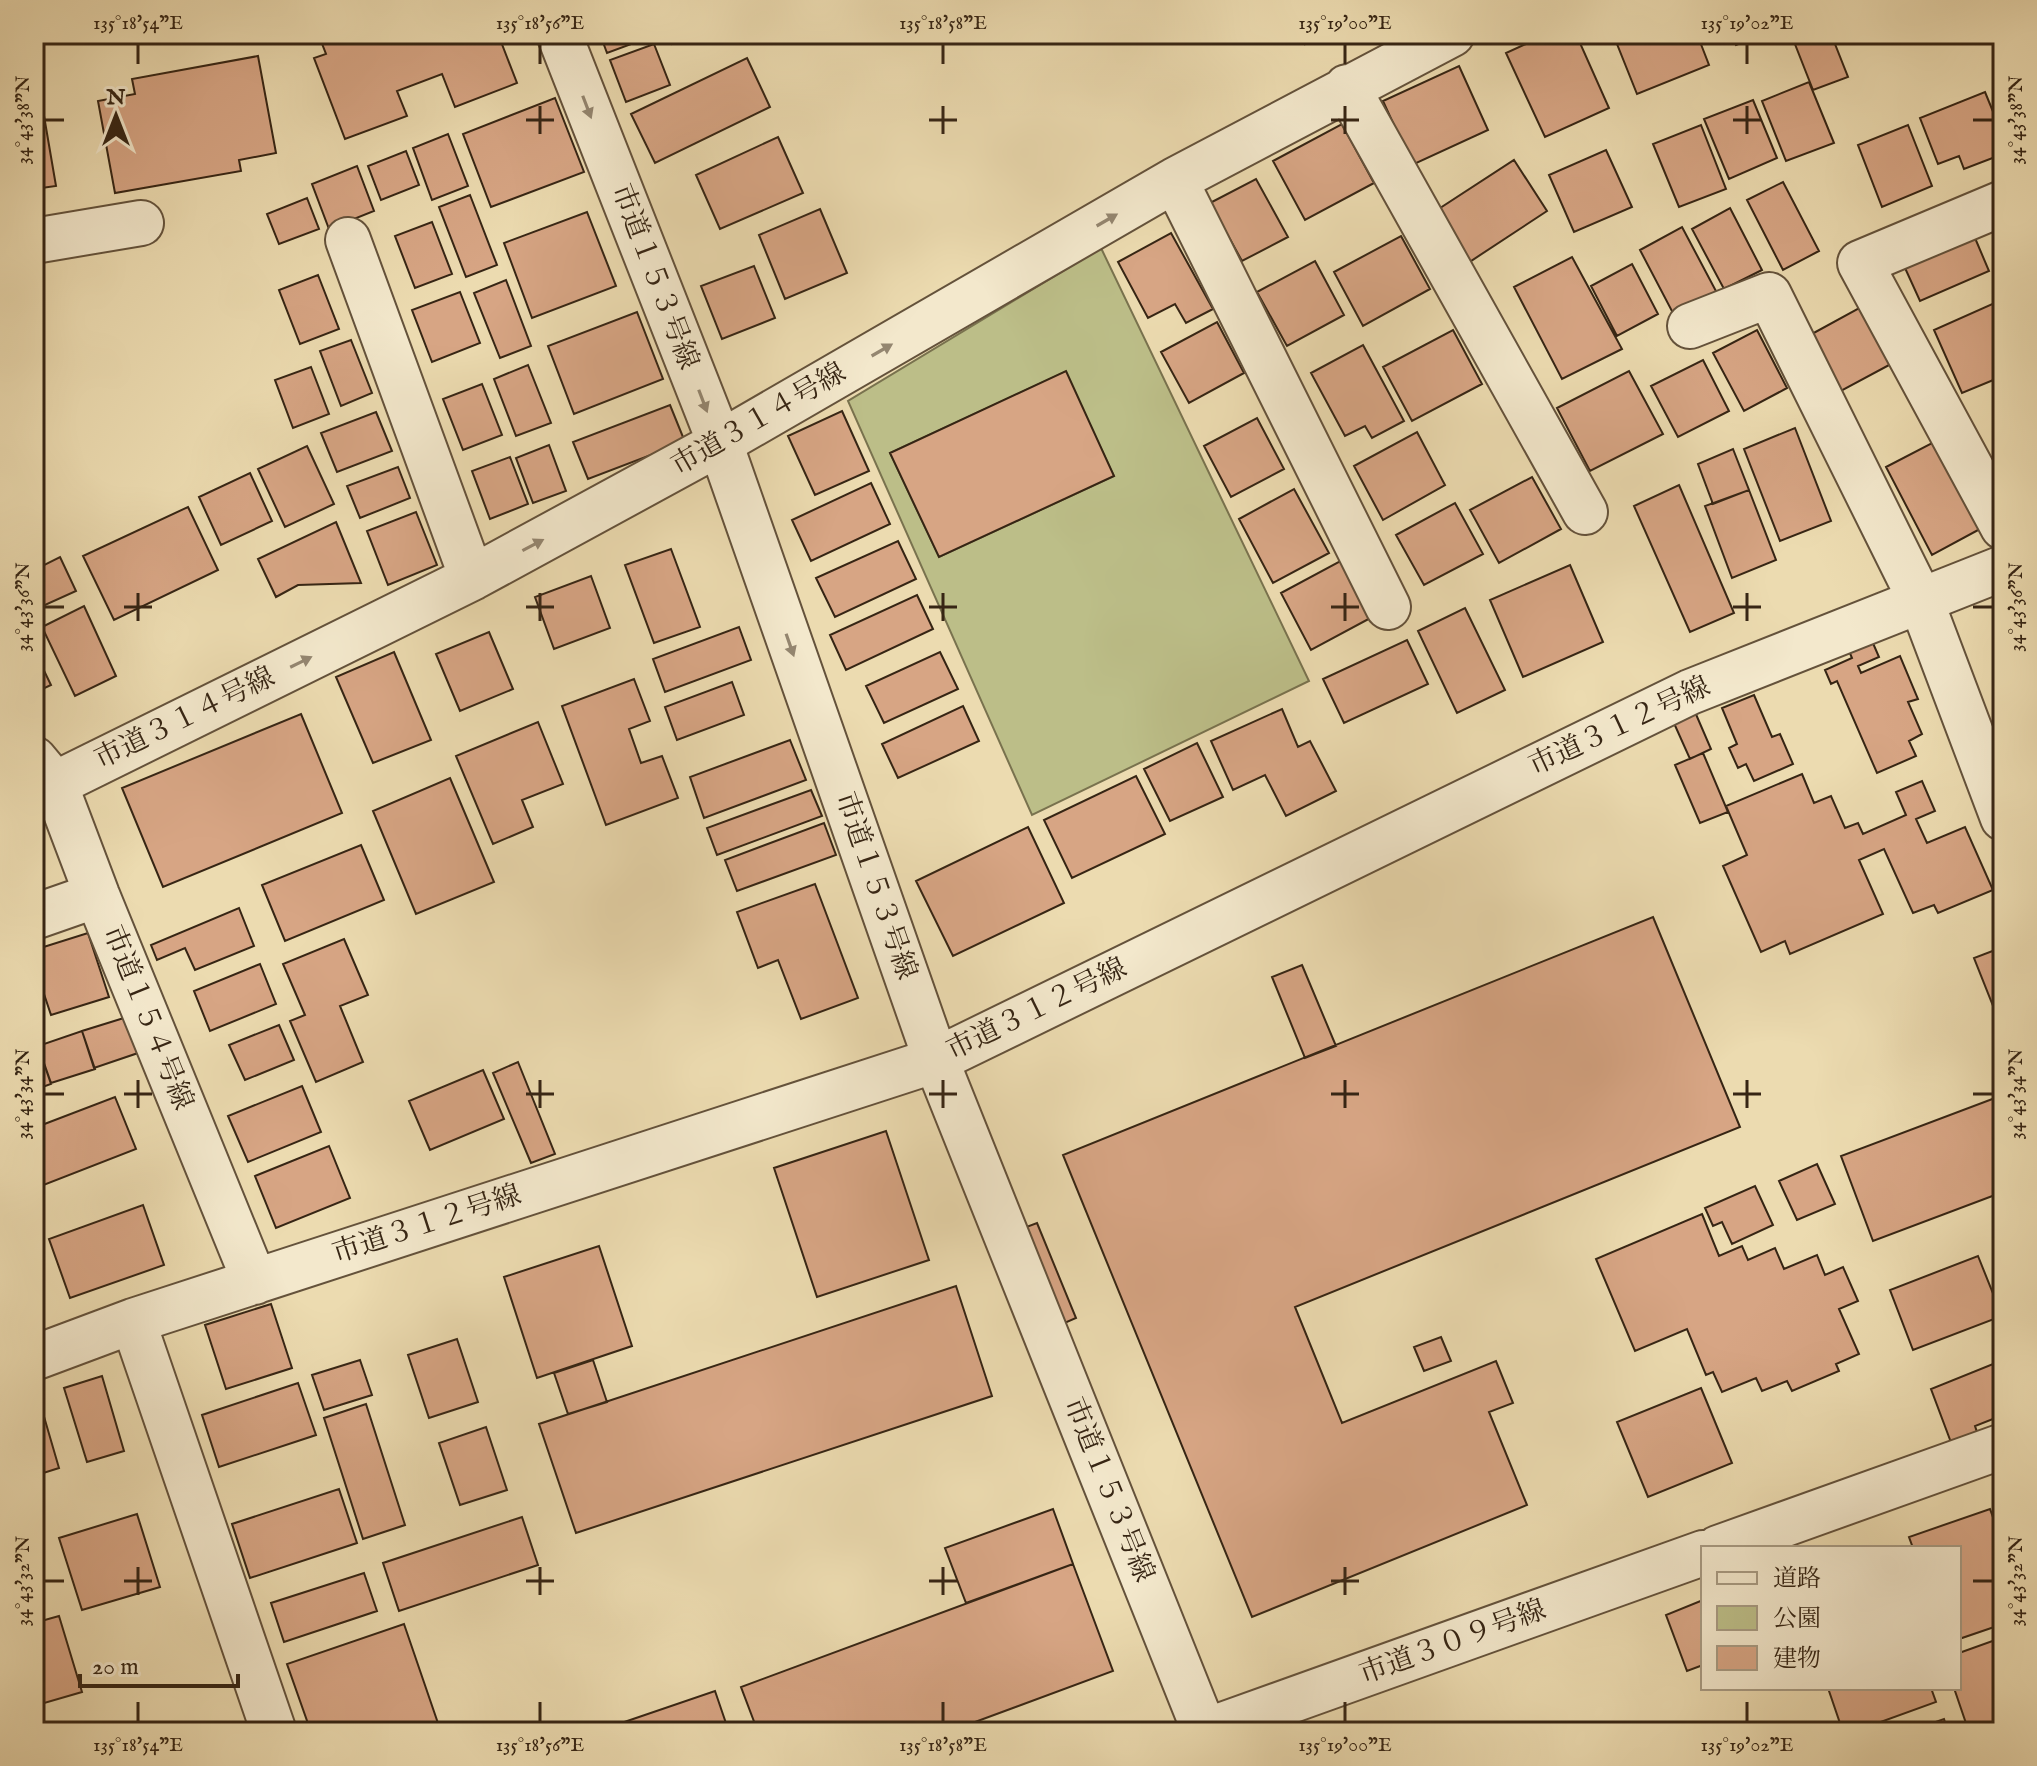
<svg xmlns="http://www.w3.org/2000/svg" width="2037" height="1766" font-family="'IM FELL English','Noto Serif JP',serif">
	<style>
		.green { fill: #bcbe88; stroke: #79724e; stroke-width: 2; fill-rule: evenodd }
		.building { fill: #d7a584; stroke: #362514; stroke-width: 2 }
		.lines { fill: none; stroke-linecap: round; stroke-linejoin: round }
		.minor-casing { stroke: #64523b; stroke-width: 48 }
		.minor { stroke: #f3e8cc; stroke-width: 44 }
		.oneway { fill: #948670 }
		.ticks { fill: none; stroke: #362514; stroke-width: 3 }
		.labels { text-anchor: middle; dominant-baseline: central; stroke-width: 7; stroke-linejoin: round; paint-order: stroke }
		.street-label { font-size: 28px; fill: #362514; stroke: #f3e8cc }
		.neatline { fill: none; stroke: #362514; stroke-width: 3 }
		.ticks-label { font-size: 20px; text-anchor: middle; fill: #362514 }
	</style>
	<rect width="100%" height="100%" fill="#ecdbb0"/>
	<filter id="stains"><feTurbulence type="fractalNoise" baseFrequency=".0025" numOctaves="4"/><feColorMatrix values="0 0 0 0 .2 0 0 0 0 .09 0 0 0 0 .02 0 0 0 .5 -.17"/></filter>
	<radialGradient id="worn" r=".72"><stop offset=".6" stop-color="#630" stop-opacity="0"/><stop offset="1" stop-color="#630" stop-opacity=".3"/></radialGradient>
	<path class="green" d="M1101 248 1309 681 1032 815 848 401ZM1065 372 1114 476 939 557 890 453Z"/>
	<path class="building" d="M340 34H498L517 83 455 107 442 74 397 91 407 116 345 139 314 58 326 54 321 41Z
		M600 34H652L653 36 607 53Z
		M669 34H697L672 44Z
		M1301 34H1325L1305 44Z
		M1548 34H1576L1609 108 1545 137 1506 53Z
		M1613 34H1697L1709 65 1637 94Z
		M1731 34H1765L1736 45Z
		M1791 34H1831L1848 77 1813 90Z
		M654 44 670 85 626 102 610 60Z
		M258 56 276 153 239 160 241 171 115 193 98 101 135 94 132 79Z
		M747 58 770 107 655 163 631 114Z
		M1459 66 1488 130 1412 165 1383 101Z
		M37 75 56 186 34 189V76Z
		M2003 81V102L1996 84Z
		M1809 82 1834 143 1786 161 1762 101Z
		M1985 92 2003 136V154L1964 169 1959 156 1938 164 1920 118Z
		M555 98 584 172 491 207 463 134Z
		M1753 100 1777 158 1729 179 1704 119Z
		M1342 124 1374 183 1305 220 1273 161Z
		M1701 125 1726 189 1679 207 1653 144Z
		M1908 125 1932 186 1882 207 1858 145Z
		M448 134 468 186 432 200 413 148Z
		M778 137 803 193 720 229 696 175Z
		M1606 150 1632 207 1574 232 1549 175Z
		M406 151 419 185 381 200 368 166Z
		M1514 160 1547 211 1468 263 1434 212Z
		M357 166 374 211 329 229 312 184Z
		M1256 179 1288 237 1242 261 1210 203Z
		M1783 182 1819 251 1783 270 1747 200Z
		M470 195 497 265 466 277 439 207Z
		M307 198 319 229 279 244 267 214Z
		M1730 208 1762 270 1724 289 1692 229Z
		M820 209 847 273 785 299 759 235Z
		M587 212 616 286 532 318 504 243Z
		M432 222 452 274 415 288 395 236Z
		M1682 227 1717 293 1674 315 1640 250Z
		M1171 233 1213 309 1186 323 1175 304 1148 318 1118 262Z
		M1401 236 1430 289 1363 326 1334 272Z
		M1975 238 1989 271 1920 301 1905 268Z
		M1572 257 1622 349 1562 379 1514 287Z
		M1315 261 1344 315 1287 346 1257 292Z
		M1632 264 1658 314 1617 336 1591 286Z
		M754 266 775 318 722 339 701 286Z
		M318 275 339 329 300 344 279 290Z
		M506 280 531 346 500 358 474 293Z
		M460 292 480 343 432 362 412 310Z
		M1999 301 2003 311V376L1962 393 1934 330Z
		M1861 307 1891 364 1839 392 1810 335Z
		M637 312 663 379 574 414 548 346Z
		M1217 322 1244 373 1189 403 1161 352Z
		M1453 330 1482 384 1412 421 1383 367Z
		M1757 330 1787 388 1744 411 1713 353Z
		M351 340 372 393 341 406 320 351Z
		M1363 345 1404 421 1372 438 1365 426 1345 436 1311 373Z
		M1703 360 1729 411 1678 437 1651 386Z
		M528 365 551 423 516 436 494 379Z
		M311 367 329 414 293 428 275 380Z
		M1066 371 1114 476 939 557 890 453Z
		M1629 371 1663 434 1590 471 1557 408Z
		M482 384 502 435 463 450 443 399Z
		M670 405 685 442 588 479 573 442Z
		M842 411 869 471 815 495 788 436Z
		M376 412 392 451 337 472 321 433Z
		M1257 418 1284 469 1231 497 1204 446Z
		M1795 428 1831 521 1780 541 1744 449Z
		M1417 432 1445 485 1383 520 1354 466Z
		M1934 442 1980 529 1932 555 1886 467Z
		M549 445 566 491 533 503 516 458Z
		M307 446 334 504 285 527 258 469Z
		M1733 449 1749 490 1713 504 1698 464Z
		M510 457 528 504 490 519 472 471Z
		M398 467 410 498 360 518 347 486Z
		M250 473 272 521 221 545 199 497Z
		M1532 477 1561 529 1499 563 1470 510Z
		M871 483 890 524 811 561 792 520Z
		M1679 485 1734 613 1690 632 1634 506Z
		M1294 489 1329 553 1273 583 1239 519Z
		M1749 490 1776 560 1732 578 1705 506Z
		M1455 503 1483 554 1424 585 1396 535Z
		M188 507 218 570 114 620 83 556Z
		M416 512 437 565 388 585 367 531Z
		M336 522 361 583 298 585 276 597 258 559Z
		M898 541 916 579 835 617 816 578Z
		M671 549 700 627 654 643 625 565Z
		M60 557 76 591 34 610V570Z
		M1346 558 1376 615 1311 650 1281 593Z
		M1570 565 1603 642 1523 677 1490 600Z
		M591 576 610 628 554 649 535 597Z
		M917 595 933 629 846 670 830 635Z
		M84 606 116 676 75 696 42 627Z
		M1465 608 1505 690 1457 713 1418 631Z
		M739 627 751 660 665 692 653 659Z
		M489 632 513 689 460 711 436 654Z
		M1869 634 1879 657 1858 666 1861 673 1900 656 1918 699 1908 702 1922 734 1909 741 1916 756 1877 773 1837 681 1831 684 1825 670 1852 658 1846 644Z
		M1407 640 1428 684 1344 723 1323 679Z
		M34 650 51 685 34 693Z
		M394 652 431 740 373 763 336 677Z
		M940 652 958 689 884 723 866 686Z
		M634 679 650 721 629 729 641 763 662 756 678 798 606 825 562 706Z
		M732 682 744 715 677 740 665 707Z
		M1754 695 1772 737 1780 734 1793 764 1754 781 1746 764 1738 768 1729 748 1737 744 1722 708Z
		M963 706 979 741 898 778 882 744Z
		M1282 709 1298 747 1310 741 1336 791 1286 816 1265 775 1233 790 1211 741Z
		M1695 712 1711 749 1690 759 1673 721Z
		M301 714 342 813 163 887 122 788Z
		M538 722 563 784 522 800 533 827 493 844 456 756Z
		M790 740 806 780 704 818 690 777Z
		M1197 743 1223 797 1170 821 1144 769Z
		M1703 753 1728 812 1700 823 1675 765Z
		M1802 774 1814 803 1831 796 1845 828 1858 823 1863 834 1906 815 1896 792 1922 781 1935 811 1916 819 1927 843 1965 827 1993 890 1938 913 1934 905 1913 913 1884 849 1859 860 1883 914 1790 954 1785 941 1761 952 1723 866 1747 855 1726 806Z
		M1136 776 1165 834 1072 878 1044 820Z
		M450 778 494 882 416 914 373 811Z
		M811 790 822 816 717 855 707 828Z
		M824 823 836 855 737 891 725 860Z
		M1028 827 1064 903 953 956 916 881Z
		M361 845 384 900 285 941 262 885Z
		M815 884 858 998 801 1019 778 960 758 968 737 912Z
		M239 908 254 946 195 970 185 948 157 960 151 945Z
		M1653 917 1740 1127 1295 1307 1342 1423 1496 1361 1513 1403 1489 1412 1527 1505 1252 1617 1063 1155Z
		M88 933 109 997 51 1015 34 964V950Z
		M344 939 368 995 340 1006 363 1062 316 1082 290 1021 305 1015 283 964Z
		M2003 947V1031L1974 958Z
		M260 964 276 1004 210 1031 194 991Z
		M1302 965 1336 1046 1305 1058 1272 977Z
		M127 1017 138 1053 94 1068 82 1031Z
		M279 1025 294 1060 245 1080 229 1045Z
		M82 1031 95 1069 51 1083 38 1046Z
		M38 1046 51 1084 34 1090V1047Z
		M518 1062 555 1154 531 1163 493 1073Z
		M483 1070 504 1119 430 1150 409 1101Z
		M302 1086 321 1132 248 1162 228 1116Z
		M2003 1095V1192L1873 1241 1841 1156Z
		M115 1097 136 1149 41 1186 34 1167V1128Z
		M886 1131 929 1260 817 1297 774 1168Z
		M329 1146 350 1198 276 1228 255 1176Z
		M1817 1164 1835 1204 1797 1220 1779 1181Z
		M1755 1186 1773 1225 1732 1244 1722 1222 1713 1226 1705 1208Z
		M143 1205 164 1265 70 1298 49 1239Z
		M1702 1214 1719 1256 1742 1246 1748 1260 1775 1248 1784 1269 1817 1255 1825 1275 1843 1267 1858 1301 1839 1309 1859 1354 1836 1364 1839 1371 1792 1391 1787 1381 1762 1391 1756 1378 1722 1392 1713 1372 1706 1375 1687 1329 1635 1351 1596 1259Z
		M1037 1223 1076 1318 1060 1325 1021 1229Z
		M599 1246 632 1346 537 1378 504 1277Z
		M1978 1256 2002 1316 1913 1350 1890 1290Z
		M956 1286 992 1396 576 1533 539 1424Z
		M271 1304 292 1368 226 1389 205 1325Z
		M1441 1337 1451 1361 1424 1371 1414 1347Z
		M457 1339 478 1402 429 1418 408 1355Z
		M360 1360 372 1395 324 1410 312 1375Z
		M593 1360 607 1402 568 1414 554 1373Z
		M2003 1360V1415L1975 1426 1978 1435 1952 1445 1931 1389Z
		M102 1376 124 1451 87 1462 64 1388Z
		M298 1383 316 1435 219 1467 202 1415Z
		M1701 1388 1732 1463 1648 1497 1617 1422Z
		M38 1396 59 1468 34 1476V1398Z
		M366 1404 405 1525 363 1539 324 1418Z
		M486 1427 507 1490 460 1505 439 1443Z
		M339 1489 357 1543 250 1578 232 1524Z
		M1053 1509 1073 1564 966 1603 945 1548Z
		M1990 1509 2003 1545V1624L1959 1639V1548H1913L1909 1537Z
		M137 1514 160 1587 82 1610 59 1538Z
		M522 1517 538 1565 399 1611 383 1563Z
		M1073 1564 1113 1671 948 1732H758L741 1687Z
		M364 1573 377 1611 284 1642 271 1603Z
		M1703 1600V1665L1687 1671 1666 1615Z
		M59 1616 82 1692 34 1706V1623Z
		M404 1624 441 1732H311L287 1664Z
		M1998 1639 2003 1653V1732H1969L1954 1688H1959V1653Z
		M1828 1688H1931L1936 1702 1853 1732H1843Z
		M715 1691 729 1732H595Z
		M1944 1719 1948 1732H1907Z"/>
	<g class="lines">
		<g class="minor-casing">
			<path id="minor" d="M559 34 720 443 936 1060 1205 1732
				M1347 87 1585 512
				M1175 180 1388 607
				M2003 203 1860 263 2003 527
				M348 240 472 578
				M34 241 141 223
				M1690 326 1769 295 1921 601 2003 818
				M34 759 55 784 97 895 255 1282
				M55 784 472 578 720 443 1175 180 1452 34
				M34 917 97 895
				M133 1321 274 1732
				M34 1358 133 1321 936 1060 1690 692 2003 568
				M1718 1548 2003 1446
				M1203 1732 1703 1553"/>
		</g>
		<use href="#minor" class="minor"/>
	</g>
	<defs><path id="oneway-solid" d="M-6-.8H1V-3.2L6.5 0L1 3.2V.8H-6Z" transform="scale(2)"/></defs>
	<g class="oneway">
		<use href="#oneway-solid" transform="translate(587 107) rotate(69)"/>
		<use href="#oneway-solid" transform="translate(1107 220) rotate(-30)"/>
		<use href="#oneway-solid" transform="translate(882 350) rotate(-30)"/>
		<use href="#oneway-solid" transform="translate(703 401) rotate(69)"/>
		<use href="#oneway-solid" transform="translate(533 545) rotate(-28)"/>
		<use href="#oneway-solid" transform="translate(790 645) rotate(71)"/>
		<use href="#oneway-solid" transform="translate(301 662) rotate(-26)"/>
	</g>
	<path class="ticks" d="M138 44V64M540 44V64M943 44V64M1345 44V64M1747 44V64M540 106V134M943 106V134M1345 106V134M1747 106V134M44 120H64M526 120H554M929 120H957M1331 120H1359M1733 120H1761M1973 120H1993M138 593V621M540 593V621M943 593V621M1345 593V621M1747 593V621M44 607H64M124 607H152M526 607H554M929 607H957M1331 607H1359M1733 607H1761M1973 607H1993M138 1080V1108M540 1080V1108M943 1080V1108M1345 1080V1108M1747 1080V1108M44 1094H64M124 1094H152M526 1094H554M929 1094H957M1331 1094H1359M1733 1094H1761M1973 1094H1993M138 1567V1595M540 1567V1595M943 1567V1595M1345 1567V1595M44 1581H64M124 1581H152M526 1581H554M929 1581H957M1331 1581H1359M1973 1581H1993M138 1702V1722M540 1702V1722M943 1702V1722M1345 1702V1722M1747 1702V1722"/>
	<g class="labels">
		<g class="street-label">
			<text transform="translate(654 277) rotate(69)">市道１５３号線</text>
			<text transform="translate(759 420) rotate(-30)">市道３１４号線</text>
			<text transform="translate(185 719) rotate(-26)">市道３１４号線</text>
			<text transform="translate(1620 727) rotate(-25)">市道３１２号線</text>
			<text transform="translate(875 886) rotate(71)">市道１５３号線</text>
			<text transform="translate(1037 1010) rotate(-26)">市道３１２号線</text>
			<text transform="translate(147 1018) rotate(68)">市道１５４号線</text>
			<text transform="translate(427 1225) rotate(-18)">市道３１２号線</text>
			<text transform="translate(1108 1490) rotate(68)">市道１５３号線</text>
			<text transform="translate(1453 1643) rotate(-20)">市道３０９号線</text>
		</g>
	</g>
	<rect width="2037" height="1766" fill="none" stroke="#ecdbb0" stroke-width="88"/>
	<rect x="1701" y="1546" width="260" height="144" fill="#f3e8cc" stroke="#a79a82" stroke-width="2"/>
	<rect x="1717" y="1572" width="40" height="12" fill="#f3e8cc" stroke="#a79a82" stroke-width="2"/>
	<text x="1773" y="1586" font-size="24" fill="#362514">道路</text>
	<rect x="1717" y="1606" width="40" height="24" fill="#bcbe88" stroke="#a79a82" stroke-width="2"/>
	<text x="1773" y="1626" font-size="24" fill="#362514">公園</text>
	<rect x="1717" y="1646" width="40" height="24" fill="#d7a584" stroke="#a79a82" stroke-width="2"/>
	<text x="1773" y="1666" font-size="24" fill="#362514">建物</text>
	<g transform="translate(116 116)" stroke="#f3e8cc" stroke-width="6" paint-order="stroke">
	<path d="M0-6L14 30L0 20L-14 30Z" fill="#362514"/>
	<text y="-12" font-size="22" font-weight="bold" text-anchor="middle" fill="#362514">N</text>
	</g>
	<path d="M80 1674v12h158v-12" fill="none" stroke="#362514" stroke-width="4"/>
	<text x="92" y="1674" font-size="24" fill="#362514" stroke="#f3e8cc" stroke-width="6" paint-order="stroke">20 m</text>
	<rect x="44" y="44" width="1949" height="1678" class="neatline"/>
	<g class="ticks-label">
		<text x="138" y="29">135°18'54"E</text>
		<text x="540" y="29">135°18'56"E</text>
		<text x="943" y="29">135°18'58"E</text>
		<text x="1345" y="29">135°19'00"E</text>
		<text x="1747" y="29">135°19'02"E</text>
		<text transform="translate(22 120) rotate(-90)" y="7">34°43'38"N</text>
		<text transform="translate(2015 120) rotate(-90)" y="7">34°43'38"N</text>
		<text transform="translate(22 607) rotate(-90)" y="7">34°43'36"N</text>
		<text transform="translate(2015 607) rotate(-90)" y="7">34°43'36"N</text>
		<text transform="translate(22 1094) rotate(-90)" y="7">34°43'34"N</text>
		<text transform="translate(2015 1094) rotate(-90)" y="7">34°43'34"N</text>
		<text transform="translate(22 1581) rotate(-90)" y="7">34°43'32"N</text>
		<text transform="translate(2015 1581) rotate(-90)" y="7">34°43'32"N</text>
		<text x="138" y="1751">135°18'54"E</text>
		<text x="540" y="1751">135°18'56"E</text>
		<text x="943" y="1751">135°18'58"E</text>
		<text x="1345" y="1751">135°19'00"E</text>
		<text x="1747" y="1751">135°19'02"E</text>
	</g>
	<rect width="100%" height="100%" filter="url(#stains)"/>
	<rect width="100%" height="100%" fill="url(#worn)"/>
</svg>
